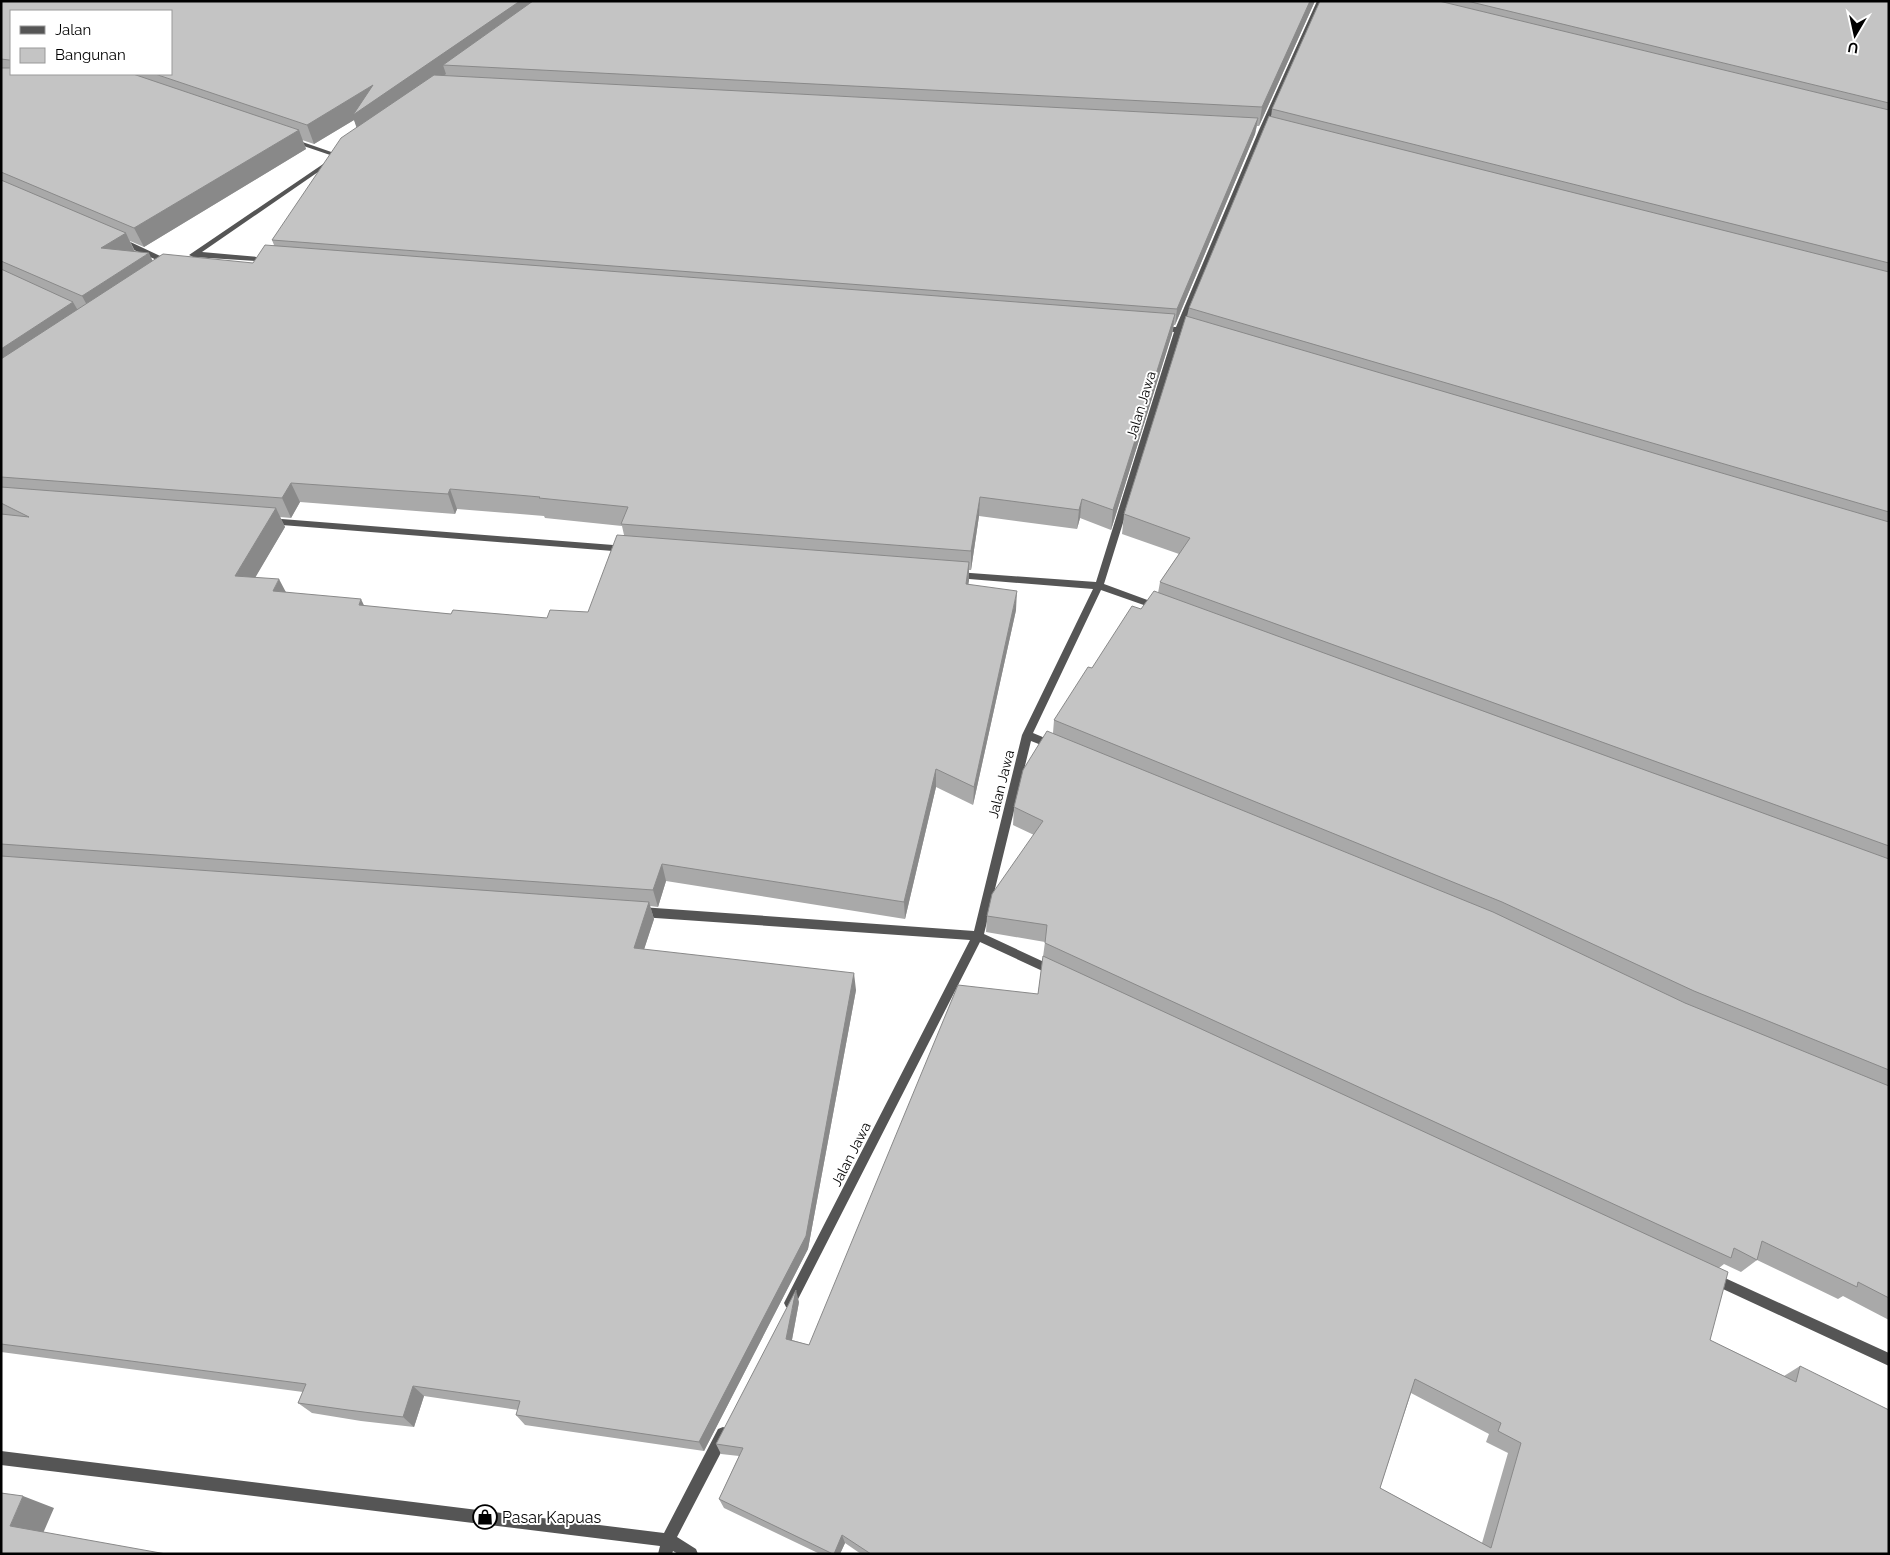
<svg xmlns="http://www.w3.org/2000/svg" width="1890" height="1555" font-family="Raleway,sans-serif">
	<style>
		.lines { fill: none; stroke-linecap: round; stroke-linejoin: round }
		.minor { fill: #555; fill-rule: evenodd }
		.wall { fill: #a9a9a9; fill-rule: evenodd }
		.shaded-wall { fill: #898989 }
		.building { fill: #c4c4c4; stroke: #898989; fill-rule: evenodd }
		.labels { text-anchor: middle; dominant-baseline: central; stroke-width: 4; stroke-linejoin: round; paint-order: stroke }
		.street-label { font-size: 14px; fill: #000; stroke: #fff }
		.near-poi-label { font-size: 16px; fill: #000; stroke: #fff; text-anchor: start }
	</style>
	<rect width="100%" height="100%" fill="#fff"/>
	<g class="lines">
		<path class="minor" d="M1317 1H1323L1265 130 1183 329 1197 334 1193 336 1182 333 1104 584 1161 605 1163 607 1158 610 1101 590 1033 733 1057 743 1059 746 1057 749 1054 750 1031 741 984 934 1057 968 1058 971 1057 974 1053 976 1049 974 980 942 794 1307 790 1309 786 1307 784 1303 786 1299 970 940 641 917 637 915 636 912 637 909 641 907 974 931 1022 735 1093 589 957 578 953 575 957 572 1096 582 1174 332 1161 331 1157 329 1161 327H1176L1259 130Z
			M291 138 340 155 341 156 336 157 289 141 288 140Z
			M332 158 335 160 334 161 202 252 269 258H272V262L193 257 189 255Z
			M118 239H124L173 262 169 264H166L118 243Z
			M269 518 626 546 630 549 626 552 269 524 265 521Z
			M1714 1273 1889 1353V1366L1710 1283 1708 1279 1710 1275Z
			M723 1427 728 1429 730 1434 728 1439 677 1537 696 1549 698 1554H678L673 1551 672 1554H658L660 1546 1 1465V1451L664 1533 718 1429Z"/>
	</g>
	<path class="wall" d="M1 1H1315L1259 126H1257L1255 134 1175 325H1174L1172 334 1111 530 1080 518 1077 529 979 516 971 570H969L968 584 1016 610 973 805 936 787 905 919 666 881 658 907 650 906 654 919 644 949 856 990 808 1249 704 1451 525 1425 516 1415 518 1410 424 1396 414 1427 361 1421 312 1413 298 1403 303 1392 1 1352ZM11 11 171 74H11ZM354 120 357 127 272 240 274 245 253 263 153 261 135 251 130 241 144 247 306 149 302 140 314 144ZM300 502 455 514 457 509 544 516 545 518 622 526 624 535 588 612 547 618 451 614 364 606 286 592 255 577 285 527 280 517 291 518Z
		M1320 1H1889V1320L1843 1296 1838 1299 1757 1260 1741 1272 1724 1264 1719 1268 1710 1340 1784 1376 1800 1366 1889 1554H861L845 1543 840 1554H820L724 1508 719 1499 739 1456 721 1454 716 1444 799 1302 792 1340 809 1345 1038 994 1045 942 986 932 987 916 1034 835 1013 825 1014 807 1053 733 1054 720 1092 668 1141 609 1158 593 1160 582 1179 554 1122 534 1124 514 1187 316 1189 308 1271 117 1272 109ZM1411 1393 1489 1434 1486 1442 1508 1453 1482 1543 1380 1488Z"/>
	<path class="shaded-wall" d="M520 1H551L443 65 446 74 359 135 354 120 314 144 307 125 373 85Z
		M1310 1H1315L1259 126 1262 107Z
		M1258 118 1255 134 1175 325 1177 309Z
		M299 130 306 149 144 247 134 228Z
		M126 233 135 253 101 248Z
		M149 253 158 272 93 316 82 296Z
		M73 302 84 321 1 377V349Z
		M1175 314 1172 334 1111 530 1113 510Z
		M291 483 300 502 291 518 282 498Z
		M450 489 457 509 455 514 448 494Z
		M980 497 979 516 971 570V551Z
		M1082 499 1080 518 1077 529 1079 510Z
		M276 508 285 527 245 595 235 576Z
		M969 562V581L965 603 966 584Z
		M279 579 289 598 273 591Z
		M1017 591 1016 610 973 805 974 787Z
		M361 599 370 618 359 605Z
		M936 769V787L905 919 904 902Z
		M662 864 666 881 658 907 653 890Z
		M649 902 654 919 639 965 634 948Z
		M854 973 856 990 808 1249 704 1451 699 1442Z
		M796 1290 799 1302 790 1350 786 1339Z
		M413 1386 424 1396 414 1427 403 1417Z
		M23 1496 54 1508 41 1538 10 1526Z
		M842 1535 845 1543 840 1554H834Z"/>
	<path class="building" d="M1 1H520L353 115 373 85 307 125 155 74H171V11H11V60H9L1 59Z
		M533 1H1310L1262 107 443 65Z
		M1320 1H1439L1889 110V263L1272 109Z
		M1467 1H1889V103Z
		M1 68H11V74H133L299 130 134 228 1 172Z
		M434 75 1258 118 1177 309 272 240 341 138Z
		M1269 116 1889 272V512L1189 308Z
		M1 180 126 233 101 248 149 253 82 296 1 261Z
		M265 245 1175 314 1113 510 1082 499 1079 510 980 497 971 551 621 524 628 507 539 498 540 497 450 489 448 494 291 483 282 498 1 477V359L163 254 253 263Z
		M1 269 73 302 1 349Z
		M1186 316 1889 522V846L1160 582 1190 538 1124 514Z
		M1 487 276 508 235 576 279 579 273 591 361 599 359 605 451 614 453 610 547 618 550 610 588 612 617 535 969 562 966 584 1017 591 974 787 936 769 904 902 662 864 653 890 1 844V514L29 517 1 503Z
		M1154 591 1889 859V1070L1694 991 1502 902 1054 720 1088 667 1092 668 1132 606 1141 609Z
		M1047 731 1493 912 1685 1003 1889 1086V1298L1858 1282 1857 1287 1762 1241 1757 1260 1734 1248 1731 1258 1045 943 1047 925 987 916 992 894 1043 821 1014 807 1023 770Z
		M1 856 649 902 634 948 854 973 806 1236 699 1442 516 1415 520 1401 413 1386 403 1417 348 1410 298 1403 306 1384 1 1344Z
		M1043 956 1728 1272 1710 1340 1796 1382 1800 1366 1889 1410V1554H871L842 1535 834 1554H833L719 1499 743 1448 716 1444 796 1290 786 1339 809 1345 958 985 1038 994ZM1415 1379 1501 1423 1498 1431 1521 1443 1491 1548 1380 1488Z
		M1 1493 23 1496 10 1526 166 1554H1Z"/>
	<defs>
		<g id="shop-ring" transform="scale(1.25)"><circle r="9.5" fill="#fff" stroke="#000" stroke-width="1.5"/><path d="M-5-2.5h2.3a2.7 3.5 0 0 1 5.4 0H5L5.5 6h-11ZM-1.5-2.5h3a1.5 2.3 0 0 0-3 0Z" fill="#000"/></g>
	</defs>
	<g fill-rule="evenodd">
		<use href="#shop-ring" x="485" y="1517"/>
	</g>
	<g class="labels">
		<g class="street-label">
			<text transform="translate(1141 405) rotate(-73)">Jalan Jawa</text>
			<text transform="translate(1001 784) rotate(-76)">Jalan Jawa</text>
			<text transform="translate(851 1154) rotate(-63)">Jalan Jawa</text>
		</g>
		<g class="near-poi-label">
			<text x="502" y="1517">Pasar Kapuas</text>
		</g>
	</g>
	<rect width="1890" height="1555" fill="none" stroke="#000000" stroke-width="5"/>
	<rect x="10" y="10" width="162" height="65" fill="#ffffff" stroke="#999999"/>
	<rect x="20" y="26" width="25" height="8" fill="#555555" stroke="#999999"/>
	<text x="55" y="35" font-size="15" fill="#000000">Jalan</text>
	<rect x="20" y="48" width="25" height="15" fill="#c4c4c4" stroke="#999999"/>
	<text x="55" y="60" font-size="15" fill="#000000">Bangunan</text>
	<g transform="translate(1855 35) rotate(189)" stroke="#ffffff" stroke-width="4" paint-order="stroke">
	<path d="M0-4L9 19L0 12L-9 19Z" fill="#000000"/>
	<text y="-8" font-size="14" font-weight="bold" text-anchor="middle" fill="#000000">U</text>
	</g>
</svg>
